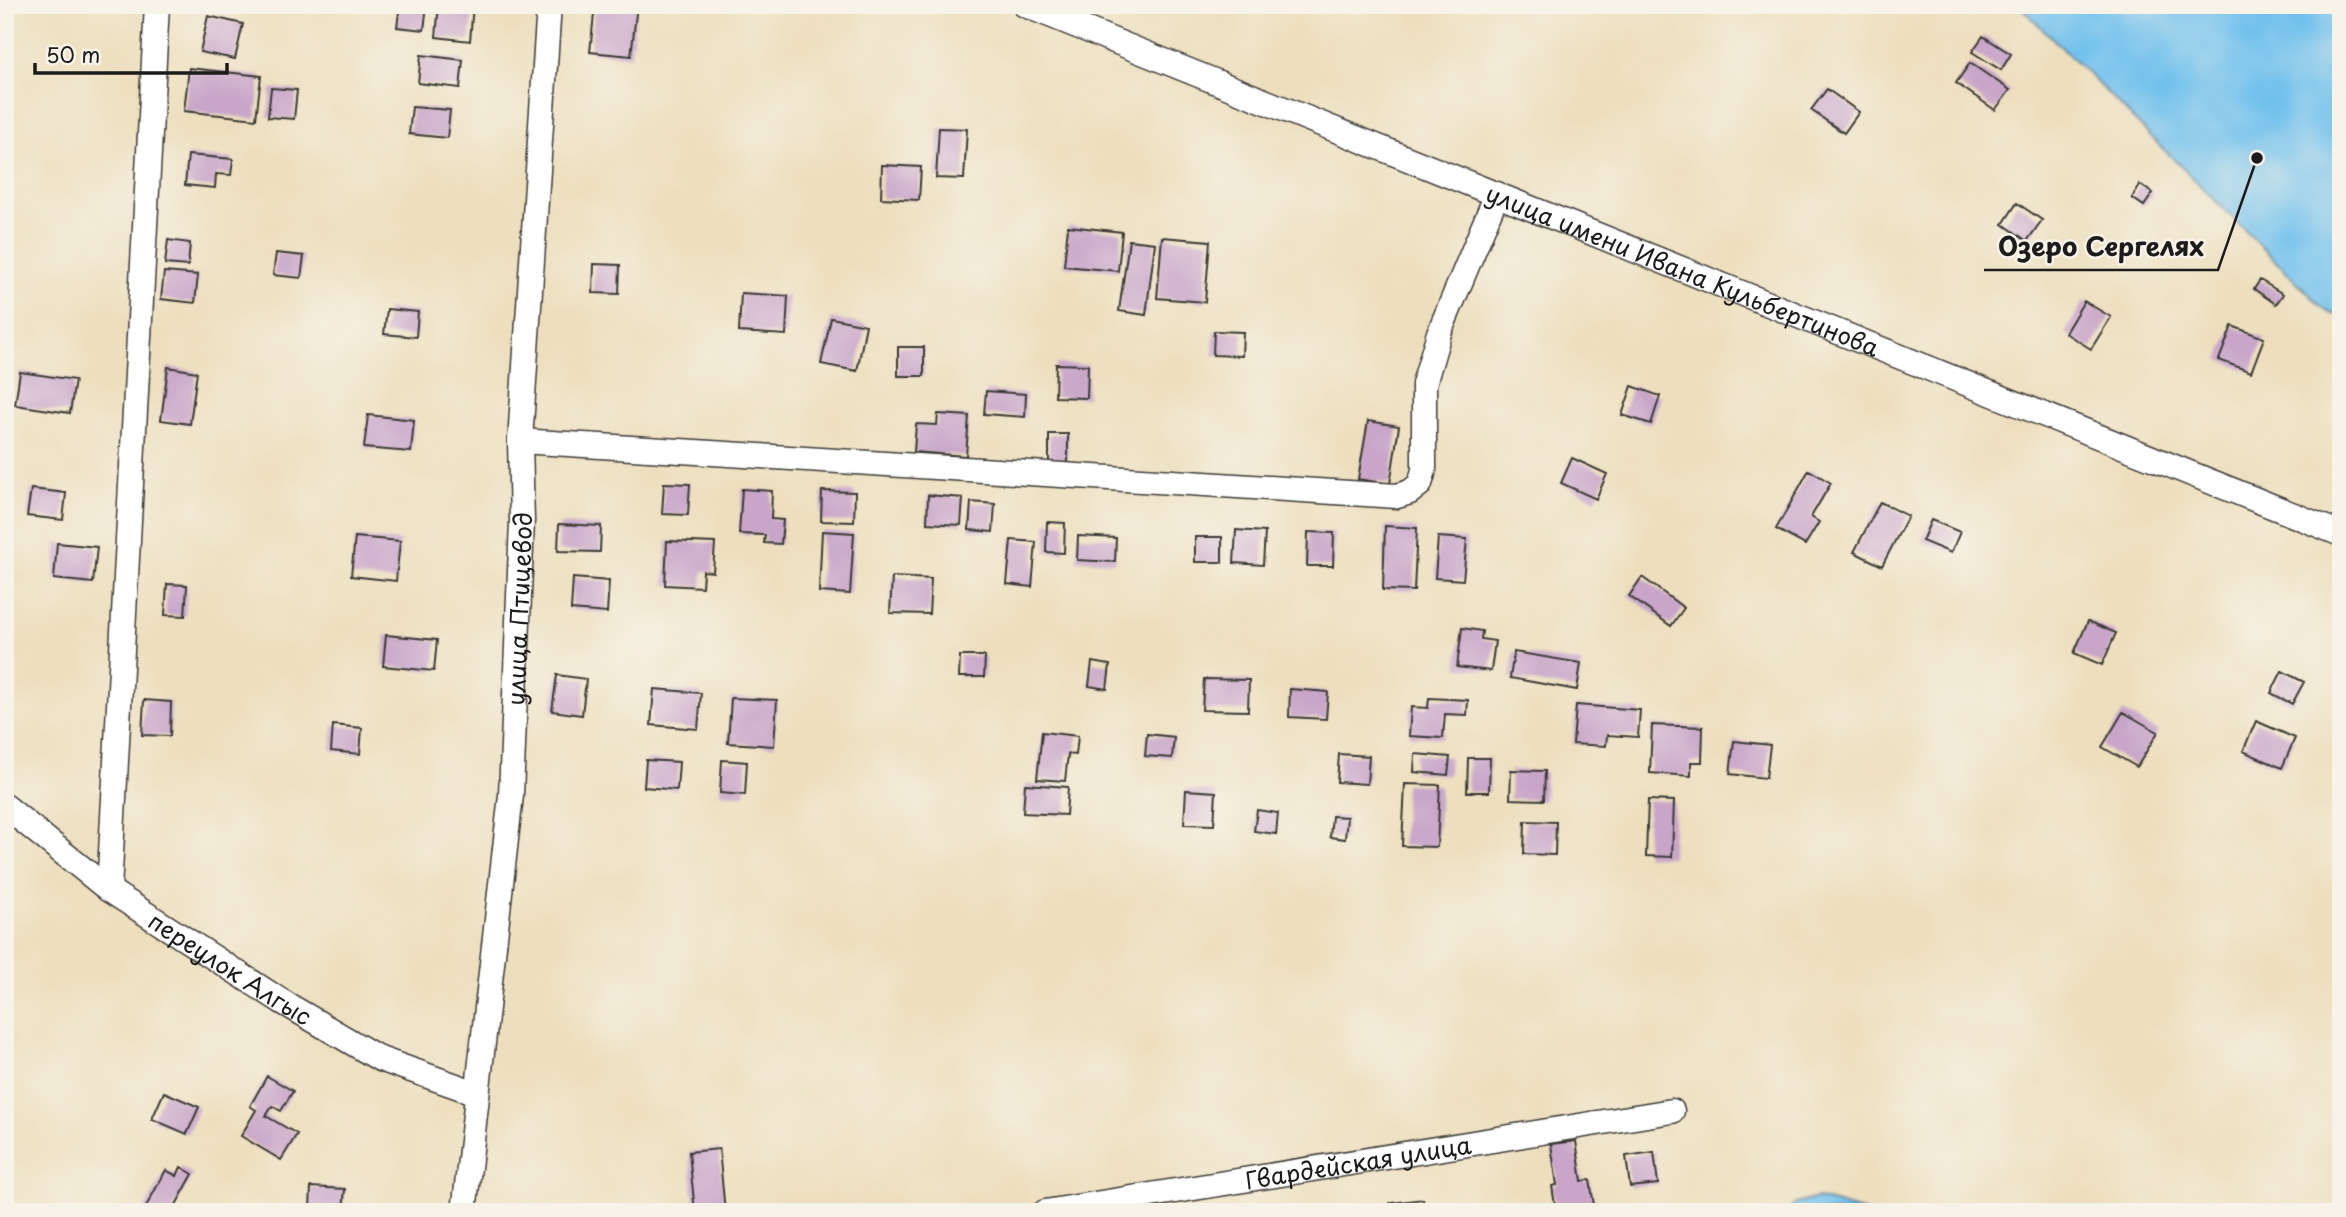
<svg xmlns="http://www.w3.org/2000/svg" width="2346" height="1217" font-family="'Playpen Sans',sans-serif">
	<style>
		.water { fill: #72c1ed; stroke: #476e84; stroke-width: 2 }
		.building { fill: #c8a5c9 }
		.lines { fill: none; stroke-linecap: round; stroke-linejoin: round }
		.minor-casing { stroke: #3b3934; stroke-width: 27 }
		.minor { stroke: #fff; stroke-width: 24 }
		.labels { text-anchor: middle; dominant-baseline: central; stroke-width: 5; stroke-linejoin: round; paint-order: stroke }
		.street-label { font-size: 24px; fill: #1c1c1c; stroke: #f7f3e8 }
		.leader { fill: none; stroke: #1c1c1c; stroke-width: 2.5 }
		.callout-dot { fill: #1c1c1c; stroke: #f7f3e8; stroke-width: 2.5 }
		.callout-label { font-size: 26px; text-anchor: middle; font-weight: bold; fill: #1c1c1c; stroke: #f7f3e8; stroke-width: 5; stroke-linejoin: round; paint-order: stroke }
	</style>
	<rect width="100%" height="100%" fill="#f7f3e8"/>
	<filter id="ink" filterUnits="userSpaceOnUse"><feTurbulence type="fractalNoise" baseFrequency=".0143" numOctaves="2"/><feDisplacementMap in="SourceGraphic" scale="14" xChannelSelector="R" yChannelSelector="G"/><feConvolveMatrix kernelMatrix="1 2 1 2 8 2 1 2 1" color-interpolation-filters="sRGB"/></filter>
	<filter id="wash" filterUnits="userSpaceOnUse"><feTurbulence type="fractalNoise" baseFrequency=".00686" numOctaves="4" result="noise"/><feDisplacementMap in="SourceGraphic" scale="28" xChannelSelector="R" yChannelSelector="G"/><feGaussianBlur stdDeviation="1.57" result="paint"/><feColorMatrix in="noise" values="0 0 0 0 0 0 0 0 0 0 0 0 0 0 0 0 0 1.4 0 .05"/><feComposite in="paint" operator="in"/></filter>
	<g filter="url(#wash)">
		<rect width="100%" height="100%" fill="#eddfbe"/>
		<path class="water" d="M2019 5H2341V317L2326 311Z
			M1816 1198 1866 1212H1786L1796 1204Z"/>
		<g id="blocks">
			<path class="building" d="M400 5H427L424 30 397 27Z
				M439 5H473L470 41 436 37Z
				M595 5H637L631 56 590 52Z
				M208 16 243 24 235 59 200 52Z
				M1983 36 2011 54 2001 70 1972 52Z
				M421 55 463 60 460 88 418 83Z
				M1970 63 2010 90 1995 110 1956 83Z
				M189 68 261 76 256 119 184 111Z
				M271 88 297 90 294 119 268 117Z
				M1827 89 1859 112 1844 133 1811 110Z
				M412 107 450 110 447 138 409 134Z
				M939 128 967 129 964 179 936 178Z
				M188 155 233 159 231 175 216 174 215 188 185 185Z
				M882 165 921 167 919 200 881 198Z
				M2140 185 2153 193 2144 206 2132 198Z
				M2017 203 2042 220 2027 241 2003 224Z
				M1068 226 1122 232 1118 271 1064 266Z
				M1162 237 1210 241 1205 302 1157 298Z
				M168 240 190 243 188 266 165 264Z
				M1129 240 1155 243 1146 315 1119 311Z
				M276 253 304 256 301 278 273 275Z
				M594 264 620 265 619 294 593 293Z
				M164 272 198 275 195 303 161 299Z
				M2260 280 2283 294 2276 304 2254 289Z
				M741 293 788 296 786 335 739 332Z
				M2084 301 2111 317 2091 349 2065 333Z
				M387 309 418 312 416 337 384 334Z
				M831 318 866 325 857 371 821 364Z
				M2232 326 2264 338 2251 372 2219 360Z
				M1214 331 1243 332 1242 356 1213 355Z
				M898 347H924V376H898Z
				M1056 364 1088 365 1087 398 1055 397Z
				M168 367 197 372 190 424 161 420Z
				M20 372 75 380 70 413 15 405Z
				M1632 386 1660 396 1651 424 1622 415Z
				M986 391 1026 394 1025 417 984 414Z
				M938 414 969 416 966 456 914 452 916 424 937 425Z
				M368 415 414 420 411 452 364 448Z
				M1368 421 1399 426 1390 484 1358 479Z
				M1049 434H1068V466H1049Z
				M1572 458 1607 474 1596 499 1561 483Z
				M1809 470 1831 483 1811 517 1819 522 1805 545 1776 529Z
				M664 483 690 484 688 515 662 514Z
				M31 489 66 493 63 520 27 516Z
				M742 489 772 491 771 519 783 520 781 544 764 543 765 535 739 534Z
				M822 491 855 492 854 522 821 521Z
				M928 495 963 498 961 525 927 523Z
				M971 502 995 504 993 532 969 530Z
				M1880 502 1908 516 1882 566 1854 552Z
				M1931 520 1960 532 1951 553 1922 541Z
				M1047 522 1065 523 1064 553 1046 552Z
				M559 524 601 526 600 552 558 551Z
				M1385 526 1417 528 1414 591 1383 590Z
				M1236 530 1265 532 1263 565 1234 563Z
				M822 531 854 533 850 594 819 592Z
				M1308 532 1334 533 1333 566H1307Z
				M1078 536 1116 538 1115 562 1077 560Z
				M355 537 400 541 396 581 351 576Z
				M1195 537H1222V562H1195Z
				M1438 537 1467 539 1463 580 1435 578Z
				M1011 540 1036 542 1032 587 1007 584Z
				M667 541 715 543 713 572 703 571 702 587 665 585Z
				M57 543 97 547 93 583 54 579Z
				M892 577 931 579 929 614 890 613Z
				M1642 577 1684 608 1671 626 1629 596Z
				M573 578 609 581 607 613 571 610Z
				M167 584 187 585 185 616 165 615Z
				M2088 621 2116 633 2102 665 2074 653Z
				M1462 628 1482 631 1481 639 1495 641 1491 671 1457 667Z
				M386 635 437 640 434 671 383 666Z
				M1514 652 1581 663 1577 690 1510 678Z
				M960 656H985L984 677H959Z
				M1092 662 1110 665 1107 689 1089 686Z
				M2282 671 2304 682 2292 704 2271 693Z
				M557 675 586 679 582 715 552 711Z
				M1204 679 1249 680 1248 711 1202 710Z
				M654 689 701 693 698 729 651 725Z
				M1290 689 1328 692 1326 719 1289 717Z
				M731 698 777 700 774 746 728 743Z
				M1429 698 1468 700 1467 715 1445 714 1443 738 1409 736 1411 707 1428 708Z
				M144 700 171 702 170 736 142 735Z
				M1576 705 1640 710 1638 737 1607 735 1606 746 1573 744Z
				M2123 712 2158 732 2137 767 2102 747Z
				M2256 721 2295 738 2282 768 2243 751Z
				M333 725 362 728 360 754 331 751Z
				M1652 725 1703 727 1702 762H1691V776L1650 773Z
				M1042 732 1078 736 1076 755 1068 754 1065 781 1037 779Z
				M1147 734 1174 737 1172 758 1145 756Z
				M1734 741 1770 745 1766 778 1730 774Z
				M1339 754 1369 756 1367 784 1337 782Z
				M1415 754 1450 757 1448 775 1414 772Z
				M1468 758H1490L1489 792H1467Z
				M646 760 679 762 677 790 644 787Z
				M722 760 747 762 745 795 720 793Z
				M1511 770 1545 771 1544 800 1510 799Z
				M1025 784 1068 787 1066 815 1023 813Z
				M1405 784 1440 785 1437 847 1402 846Z
				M1186 790 1216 792 1214 825 1184 824Z
				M1648 800 1674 801 1672 857 1646 856Z
				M1257 810 1278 813 1276 834 1254 831Z
				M1332 816 1347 817 1345 839 1330 837Z
				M1525 821 1556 822 1555 855 1524 854Z
				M267 1076 293 1091 281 1111 272 1106 266 1116 297 1134 281 1160 241 1136 256 1110 250 1106Z
				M164 1092 199 1107 187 1134 152 1119Z
				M1576 1141 1582 1181 1590 1180 1595 1212H1556L1552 1186 1557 1185 1551 1144Z
				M719 1149 725 1212H695L689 1152Z
				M1654 1152 1658 1184 1630 1187 1626 1156Z
				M181 1167 193 1174 172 1212H143L166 1170 177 1176Z
				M311 1187 345 1189 343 1211 310 1209Z
				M1423 1199 1424 1212H1391L1390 1203Z"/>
		</g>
	</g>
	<g filter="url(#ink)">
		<use href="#blocks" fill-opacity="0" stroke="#3b3934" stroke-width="2"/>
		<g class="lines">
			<g class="minor-casing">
				<g id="minor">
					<path id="s1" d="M1025 5 2341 534"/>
					<path d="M520 441 1397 496 1410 492 1420 484 1424 470V384L1439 333 1497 194"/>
					<path id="s2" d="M5 806 109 890 281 1001 380 1059 476 1093"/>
					<path d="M109 890 157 5"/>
					<path id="s3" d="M464 1212 511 795 522 521 520 441 549 5"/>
					<path id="s4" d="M1045 1212 1672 1111"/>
				</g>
			</g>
			<use href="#minor" class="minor"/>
		</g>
	</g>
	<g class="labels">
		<g class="street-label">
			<text stroke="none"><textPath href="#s1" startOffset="709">улица имени Ивана Кульбертинова</textPath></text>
			<text stroke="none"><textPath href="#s3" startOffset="606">улица Птицевод</textPath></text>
			<text stroke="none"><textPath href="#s2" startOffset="278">переулок Алгыс</textPath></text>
			<text stroke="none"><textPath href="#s4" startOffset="317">Гвардейская улица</textPath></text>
		</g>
	</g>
	<path class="leader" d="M2257 158L2218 270H1984"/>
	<circle class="callout-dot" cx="2257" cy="158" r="7"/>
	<g class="callout-label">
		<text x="2101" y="256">Озеро Сергелях</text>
	</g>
	<rect width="2346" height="1217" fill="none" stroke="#f7f3e8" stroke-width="28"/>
	<path d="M35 63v10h192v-10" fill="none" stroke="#1c1c1c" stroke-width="3.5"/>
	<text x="46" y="63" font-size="21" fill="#1c1c1c" stroke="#f7f3e8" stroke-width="5" paint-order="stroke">50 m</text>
</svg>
